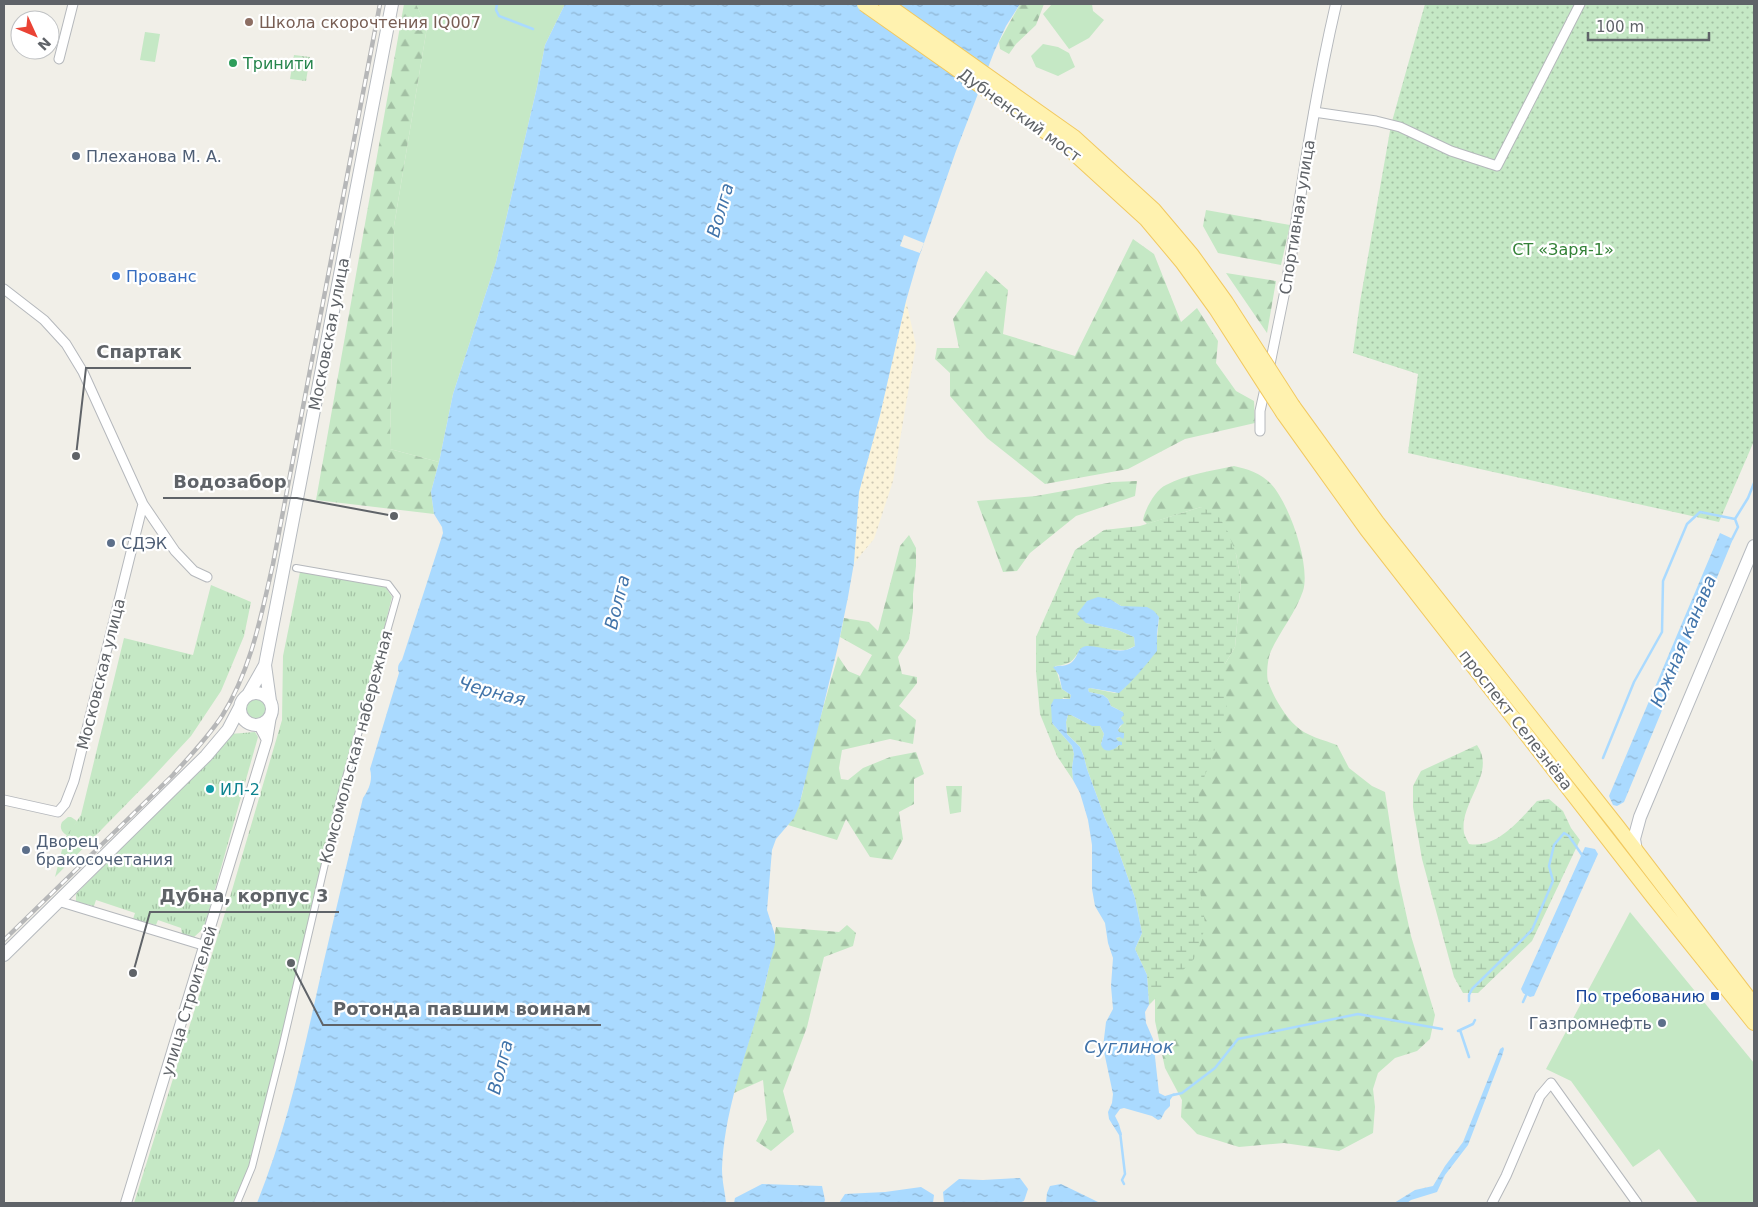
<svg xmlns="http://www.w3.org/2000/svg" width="1758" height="1207" font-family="'DejaVu Sans',sans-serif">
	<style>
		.grass { fill: #c5e8c5 }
		.forest { fill: url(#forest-firs) }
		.wetland { fill: url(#wetland-marsh) }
		.sand { fill: url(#sand-dots) }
		.park { fill: url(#park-tufts) }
		.garden { fill: url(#garden-dots) }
		.water { fill: url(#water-ripples) }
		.pier { fill: #f1efe8 }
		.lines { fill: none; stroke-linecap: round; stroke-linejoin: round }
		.stream { stroke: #aadaff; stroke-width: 2.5 }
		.pedestrian-casing { stroke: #b5b8bc; stroke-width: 8 }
		.minor-casing { stroke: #b5b8bc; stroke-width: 11 }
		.tertiary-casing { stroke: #b5b8bc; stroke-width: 12 }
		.secondary-casing { stroke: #b6babf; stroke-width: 14 }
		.primary-casing { stroke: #f2c960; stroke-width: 16 }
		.pedestrian { stroke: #fff; stroke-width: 6 }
		.minor { stroke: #fff; stroke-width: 9 }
		.tertiary { stroke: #fff; stroke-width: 10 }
		.secondary { stroke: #fff; stroke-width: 12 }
		.primary { stroke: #fff2af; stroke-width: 14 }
		.rail-casing { stroke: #b6b7b8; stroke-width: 4.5 }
		.rail { stroke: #fff; stroke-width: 2.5; stroke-dasharray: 8; stroke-linecap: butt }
		.primary-bridge-casing { stroke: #f2c960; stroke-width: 16; stroke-linecap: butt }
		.primary-bridge { stroke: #fff2af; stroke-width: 14 }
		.education-dot { fill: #8d6e63; stroke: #fff; stroke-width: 2 }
		.leisure-dot { fill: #2e9e5b; stroke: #fff; stroke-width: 2 }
		.service-dot { fill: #5c6f8a; stroke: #fff; stroke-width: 2 }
		.shop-dot { fill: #3f7fe0; stroke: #fff; stroke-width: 2 }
		.culture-dot { fill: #0f9aa8; stroke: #fff; stroke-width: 2 }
		.transit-dot { fill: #1a4fb4; stroke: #fff; stroke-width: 2 }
		.labels { text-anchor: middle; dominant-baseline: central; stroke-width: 4.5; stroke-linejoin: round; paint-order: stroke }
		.education-label { font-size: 16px; fill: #785e54; stroke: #fff; text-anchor: start }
		.leisure-label { font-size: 16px; fill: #27864d; stroke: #fff; text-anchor: start }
		.street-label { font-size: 16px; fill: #5f6368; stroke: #fff }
		.service-label { font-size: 16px; fill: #4e5e75; stroke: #fff; text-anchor: start }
		.park-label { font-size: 16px; fill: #348238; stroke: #fff }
		.shop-label { font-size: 16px; fill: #366cbe; stroke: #fff; text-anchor: start }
		.culture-label { font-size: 16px; fill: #0d838f; stroke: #fff; text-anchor: start }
		.transit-label { font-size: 16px; fill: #164399; stroke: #fff; text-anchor: end }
		.water-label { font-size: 18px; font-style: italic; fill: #4174aa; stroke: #fff }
		.leader { fill: none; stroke: #5f6368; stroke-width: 2 }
		.callout-dot { fill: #5f6368; stroke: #fff; stroke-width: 2 }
		.callout-label { font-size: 18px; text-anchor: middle; font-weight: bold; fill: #5f6368; stroke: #fff; stroke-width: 4.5; stroke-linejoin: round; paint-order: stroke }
	</style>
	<defs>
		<pattern id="forest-firs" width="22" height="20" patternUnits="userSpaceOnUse" patternTransform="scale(1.25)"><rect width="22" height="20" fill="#c5e8c5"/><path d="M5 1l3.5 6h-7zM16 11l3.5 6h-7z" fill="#a3c0a4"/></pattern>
		<pattern id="wetland-marsh" width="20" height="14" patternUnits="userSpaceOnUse" patternTransform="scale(1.25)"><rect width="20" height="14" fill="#c5e8c5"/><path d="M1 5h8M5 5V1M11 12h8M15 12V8" fill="none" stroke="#a3c0a4"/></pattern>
		<pattern id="sand-dots" width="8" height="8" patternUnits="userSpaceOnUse" patternTransform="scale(1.25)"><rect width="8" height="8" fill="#fbf3d9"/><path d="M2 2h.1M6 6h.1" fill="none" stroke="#cec8b4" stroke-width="1.8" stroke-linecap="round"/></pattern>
		<pattern id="park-tufts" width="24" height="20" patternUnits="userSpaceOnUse" patternTransform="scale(1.25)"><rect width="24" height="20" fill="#c5e8c5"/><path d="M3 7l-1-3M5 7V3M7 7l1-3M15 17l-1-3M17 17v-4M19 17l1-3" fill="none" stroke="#a3c0a4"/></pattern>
		<pattern id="garden-dots" width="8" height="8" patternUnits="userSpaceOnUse" patternTransform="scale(1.25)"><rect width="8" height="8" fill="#c5e8c5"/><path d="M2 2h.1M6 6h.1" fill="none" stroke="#a3c0a4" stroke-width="1.8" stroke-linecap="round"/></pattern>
		<pattern id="water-ripples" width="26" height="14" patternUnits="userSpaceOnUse" patternTransform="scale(1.25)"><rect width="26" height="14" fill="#aadaff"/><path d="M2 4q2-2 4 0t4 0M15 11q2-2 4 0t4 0" fill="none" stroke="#8eb4d2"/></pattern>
	</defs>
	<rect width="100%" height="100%" fill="#f1efe8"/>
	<path class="grass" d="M416 4H565L545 45 537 87 496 262 453 394 439 462 390 449 394 226 427 27Z
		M1052 4H1092L1093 11 1104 20 1089 38 1069 49 1043 14Z
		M145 32 160 34 155 62 140 60Z
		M1043 44 1058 47 1069 53 1075 67 1058 76 1036 67 1031 56Z
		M244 709a12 12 0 1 1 24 0a12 12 0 1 1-24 0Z
		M68 817H71L77 821 68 836C62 833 59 828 62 822Z
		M1630 912 1754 1063V1203H1698L1659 1149 1633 1167 1571 1081 1546 1069Z"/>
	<path class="forest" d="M404 4H416L427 27 394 226 390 449 439 462 431 492 434 514 316 500Z
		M1020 4H1044L1036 25 1016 44 1009 54 1000 49 999 42Z
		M1206 210 1290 225 1281 265 1218 253 1203 226Z
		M1133 239 1154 254 1181 322 1197 308 1218 341 1216 363 1236 391 1254 401 1255 423 1185 439 1128 469 1045 484 987 438 950 396V373L935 359 937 348H959L953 319 986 271 1008 290 1003 334 1075 356Z
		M1226 273 1276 281 1267 333Z
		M1234 466C1247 469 1261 473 1271 484 1289 503 1311 565 1303 591 1296 612 1280 631 1271 651 1268 657 1266 674 1268 681 1273 696 1284 715 1296 726 1306 736 1324 740 1337 745L1349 768 1372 786 1385 792 1398 877 1411 936 1435 1015 1430 1039 1417 1051 1395 1058 1378 1073 1373 1089 1375 1107 1373 1133 1339 1151 1284 1143 1239 1147 1197 1134 1181 1117 1182 1100 1165 1068 1155 1021V980L1225 664 1235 647 1241 580 1236 554 1201 507 1147 524 1143 520C1145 509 1156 489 1166 485 1187 474 1212 471 1234 466Z
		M1137 481 1135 496 1076 516 1030 553 1017 571 1003 572 977 501 1036 496 1113 482Z
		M909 535 916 548V566L913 594V611L909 639 898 657 902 674 917 677V683L899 706 916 720 913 744 890 739 842 750 839 768 841 779 848 780 863 768 890 757 916 752 924 774 914 779V804L899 812 903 839 892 860 870 857 846 819 837 840 788 825C803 807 804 781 809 760 818 725 828 690 838 656L848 671 860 676 872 655 840 637 844 618 869 622 878 631 900 546Z
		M946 786H962L961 812 950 814Z
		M847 925 856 933 853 946 824 957 807 1027 783 1091 794 1132 771 1151 756 1141 767 1120 763 1080 734 1093C741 1063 751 1036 759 1007 767 980 772 954 776 927L839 932Z"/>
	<path class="wetland" d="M1201 507 1218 515 1228 532 1236 554 1241 580 1235 647 1225 664 1227 717 1199 791 1196 865 1205 923 1202 940 1194 959 1149 1005 1147 975 1135 949 1142 933 1135 898 1113 835 1106 821 1087 769 1084 757 1080 747 1067 734 1066 722 1068 715H1071L1086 723 1100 726 1104 734 1101 744 1117 747 1119 745 1116 738 1120 737 1118 730 1123 723 1121 718 1123 712 1111 706 1108 699 1103 695 1089 692 1088 689 1090 688 1115 693 1122 690 1156 651 1159 617 1121 606 1110 599 1086 623 1118 630 1134 637 1135 646 1126 650 1080 649C1074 661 1069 665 1055 666L1062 689 1071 695 1070 699 1063 698 1052 723 1072 746 1074 754 1072 768 1073 780 1057 756 1040 714 1036 671V637L1075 550 1104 530 1140 526Z
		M1477 745C1497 773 1459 802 1464 833 1465 836 1467 840 1469 844 1497 849 1520 820 1537 801L1549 799 1563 811 1571 828 1580 840 1532 941 1478 993H1463L1454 977 1422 859 1413 807V786L1421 771Z"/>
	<path class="sand" d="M906 301 916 345 893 481 874 539 854 563 859 492 880 415Z"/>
	<path class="park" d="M294 55 310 57 306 81 290 79Z
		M300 572 385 586 392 597 252 1162 236 1203H134L230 897 282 720 283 656Z
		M211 585 251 602 244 636 221 691 191 736 152 778 55 877 65 838 81 815 124 638 193 655Z
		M255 732 258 737 204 928 194 937 182 934 181 928 158 920 156 925 133 919 135 913 96 900 94 906 76 902V894L210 759 230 734Z"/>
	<path class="garden" d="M1425 4H1754V441L1719 522 1408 453 1418 374 1353 353 1360 302 1391 125Z"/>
	<path class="water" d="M565 4H1020L1006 26 994 52 956 151 917 263 906 301 880 415 859 492 854 563 848 597 838 646 799 806 794 818 776 839 772 850 767 910 775 935V944C769 965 765 987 759 1008 744 1061 724 1113 722 1169 722 1181 725 1192 726 1203H257C288 1126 305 1046 323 965 336 909 349 854 363 798 369 789 373 780 370 769L399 673C397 668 398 664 402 660L443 533 442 527 434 514 431 492 439 462 453 394 496 262 537 87 545 45Z
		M1720 533 1733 539 1624 802 1617 806 1613 805 1609 796Z
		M1098 597 1110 599 1121 606 1147 607 1154 611 1159 617 1157 634V651C1146 665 1132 682 1119 693L1090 688 1088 689 1089 692 1103 695 1108 699 1111 706 1123 712 1124 715 1121 718 1124 723 1120 726 1118 730 1119 732 1124 733V737L1123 739 1120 737 1116 738 1118 741 1122 742V745H1119C1114 751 1103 754 1101 744L1104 734 1100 726H1092L1071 715H1068L1066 722 1067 734 1080 747 1084 757 1087 769 1106 821 1113 835 1135 898 1142 933 1135 949 1147 975 1149 1005 1145 1012 1146 1023 1153 1039 1159 1093 1165 1096 1175 1093 1170 1100V1106L1165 1111 1161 1119 1158 1120 1152 1116 1124 1108 1120 1109 1115 1116 1119 1124 1122 1135H1119L1109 1119 1108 1112 1112 1103 1113 1094 1103 1047 1106 1022 1113 1009 1111 986 1113 958 1108 943 1105 923 1095 906 1092 889V845L1088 820 1080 793 1073 780 1072 768 1074 754 1072 746 1052 723 1051 705 1054 699H1070L1071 695 1062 689 1059 675 1053 667C1059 665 1067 667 1072 662 1079 656 1077 646 1088 646 1103 646 1121 656 1135 646L1134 637 1118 630 1086 623 1077 614 1087 601Z
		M1585 847 1595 849 1598 854 1534 996 1530 997 1523 993 1521 989Z
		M1503 1047 1504 1049 1502 1056 1468 1145 1445 1175 1437 1192 1411 1200 1407 1203H1394L1415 1190 1433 1186 1445 1166 1463 1142 1500 1049Z
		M1020 1178 1028 1189 1024 1201 1019 1203H944L943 1192 959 1179 983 1180Z
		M762 1184 822 1186 825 1200 824 1203H734L735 1198Z
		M1061 1184 1096 1201 1100 1203H1046L1047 1193 1050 1186Z
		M921 1187 934 1195 933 1203H839L845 1194 885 1192Z"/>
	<path class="pier" d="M904 235 924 243 920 253 900 246Z"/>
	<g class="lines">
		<path class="stream" d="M497 4 496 10 499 16 533 29
			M1732 539 1738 527 1735 519 1748 498 1754 483
			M1603 758 1634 682 1662 632 1663 581 1687 524 1700 512 1735 519
			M1469 1001V995L1472 989 1532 930 1553 881 1549 866 1554 845 1564 833 1569 836 1582 855 1584 856
			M1523 1002 1527 993
			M1460 1030 1469 1057
			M1458 1031 1473 1024 1475 1020
			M1173 1095 1182 1093 1215 1068 1238 1039 1358 1014 1442 1029
			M1120 1132 1125 1174 1122 1180 1124 1184"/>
		<g class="pedestrian-casing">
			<path id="pedestrian" d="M237 1203 252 1167 281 1052 341 795 397 596 388 584 296 568"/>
		</g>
		<g class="minor-casing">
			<path id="minor" d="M59 59 73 4
				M1314 112 1376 121 1400 127 1451 151 1497 166 1580 4
				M4 289 44 320 66 344 83 372 143 504 175 551 194 571 207 577
				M1269 369 1288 276
				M1260 431V411L1266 384
				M4 800 58 812 65 804 74 781 143 504
				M58 901 206 946
				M1492 1203 1506 1176 1540 1096 1551 1083 1637 1203"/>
		</g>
		<g class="tertiary-casing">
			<path id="tertiary" d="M1288 276C1302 185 1315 94 1336 4
				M259 725 267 740
				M126 1203 267 740 271 716"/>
		</g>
		<g class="secondary-casing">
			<path id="secondary" d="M265 665 270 701
				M240 709a16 16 0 1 1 32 0a16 16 0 1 1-32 0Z
				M248 695 265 665 392 4
				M1636 851 1634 839 1640 817 1754 546
				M4 955 206 756 228 730 240 707"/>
		</g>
		<g class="primary-casing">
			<path id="primary" d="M1293 406 1377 522 1618 827 1754 1005
				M1283 413 1367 530 1653 897 1754 1023"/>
		</g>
		<use href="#pedestrian" class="pedestrian"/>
		<use href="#minor" class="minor"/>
		<use href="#tertiary" class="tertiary"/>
		<use href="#secondary" class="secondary"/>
		<use href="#primary" class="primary"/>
		<g class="rail-casing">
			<path id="rail" d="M4 940 173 775C190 756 208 737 222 716 251 670 261 616 273 564L380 4"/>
		</g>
		<use href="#rail" class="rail"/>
		<g class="primary-bridge-casing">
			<path id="primary-bridge" d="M864 4 1066 146 1146 219 1182 262 1216 309 1283 413
				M886 4 1074 137 1154 210 1192 255 1226 302 1293 406"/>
		</g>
		<use href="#primary-bridge" class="primary-bridge"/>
	</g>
	<circle class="education-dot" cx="249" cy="22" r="5"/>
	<circle class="leisure-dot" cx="233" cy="63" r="5"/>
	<g class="service-dot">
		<circle cx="76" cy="156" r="5"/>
		<circle cx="111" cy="543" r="5"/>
		<circle cx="26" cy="850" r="5"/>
		<circle cx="1662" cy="1023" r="5"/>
	</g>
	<circle class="shop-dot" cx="116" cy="276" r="5"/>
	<circle class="culture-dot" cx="210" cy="789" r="5"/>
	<rect class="transit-dot" x="1710" y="991" width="10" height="10" rx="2.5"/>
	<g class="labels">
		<g class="education-label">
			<text x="259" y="22">Школа скорочтения IQ007</text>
		</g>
		<g class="leisure-label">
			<text x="243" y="63">Тринити</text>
		</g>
		<g class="street-label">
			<text transform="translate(1020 115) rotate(36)">Дубненский мост</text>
			<text transform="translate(1297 217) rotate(-81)">Спортивная улица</text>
			<text transform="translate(329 334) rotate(-79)">Московская улица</text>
			<text transform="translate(101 674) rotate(-76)">Московская улица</text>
			<text transform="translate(1516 720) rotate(52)">проспект Селезнёва</text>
			<text transform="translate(356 747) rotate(-75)">Комсомольская набережная</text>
			<text transform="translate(189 1001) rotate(-73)">улица Строителей</text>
		</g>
		<g class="service-label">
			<text x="86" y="156">Плеханова М. А.</text>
			<text x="121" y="543">СДЭК</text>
			<text x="36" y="841">Дворец<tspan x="36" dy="18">бракосочетания</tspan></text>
			<text x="1652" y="1023" text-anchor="end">Газпромнефть</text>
		</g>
		<g class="park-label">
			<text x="1563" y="249">СТ «Заря-1»</text>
		</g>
		<g class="shop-label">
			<text x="126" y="276">Прованс</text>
		</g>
		<g class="culture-label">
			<text x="220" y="789">ИЛ-2</text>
		</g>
		<g class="transit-label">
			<text x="1705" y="996">По требованию</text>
		</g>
		<g class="water-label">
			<text transform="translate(720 210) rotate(-74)">Волга</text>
			<text transform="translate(617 602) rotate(-76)">Волга</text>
			<text transform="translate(1683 641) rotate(-67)">Южная канава</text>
			<text transform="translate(492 691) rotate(15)">Черная</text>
			<text x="1129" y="1046">Суглинок</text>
			<text transform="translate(500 1067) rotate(-76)">Волга</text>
		</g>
	</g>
	<path class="leader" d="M76 456L86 368H191M394 516L297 498H163M133 973L150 912H339M291 963L323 1025H601"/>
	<g class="callout-dot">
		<circle cx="76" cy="456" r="5"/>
		<circle cx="394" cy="516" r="5"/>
		<circle cx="133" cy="973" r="5"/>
		<circle cx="291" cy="963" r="5"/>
	</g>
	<g class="callout-label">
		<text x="139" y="358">Спартак</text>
		<text x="230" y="488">Водозабор</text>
		<text x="244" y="902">Дубна, корпус 3</text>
		<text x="462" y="1015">Ротонда павшим воинам</text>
	</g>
	<rect width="1758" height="1207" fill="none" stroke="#5f6368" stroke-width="10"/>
	<g transform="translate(35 35) rotate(134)"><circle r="24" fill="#ffffff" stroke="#bfc1c3"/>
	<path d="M0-4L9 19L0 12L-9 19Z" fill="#ea4335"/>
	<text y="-8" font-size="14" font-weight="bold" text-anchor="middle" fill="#5f6368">N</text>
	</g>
	<path d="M1588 32v8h121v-8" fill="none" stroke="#5f6368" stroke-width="2.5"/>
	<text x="1596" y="32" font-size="15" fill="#5f6368" stroke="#ffffff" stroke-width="4" paint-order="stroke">100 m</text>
</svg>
